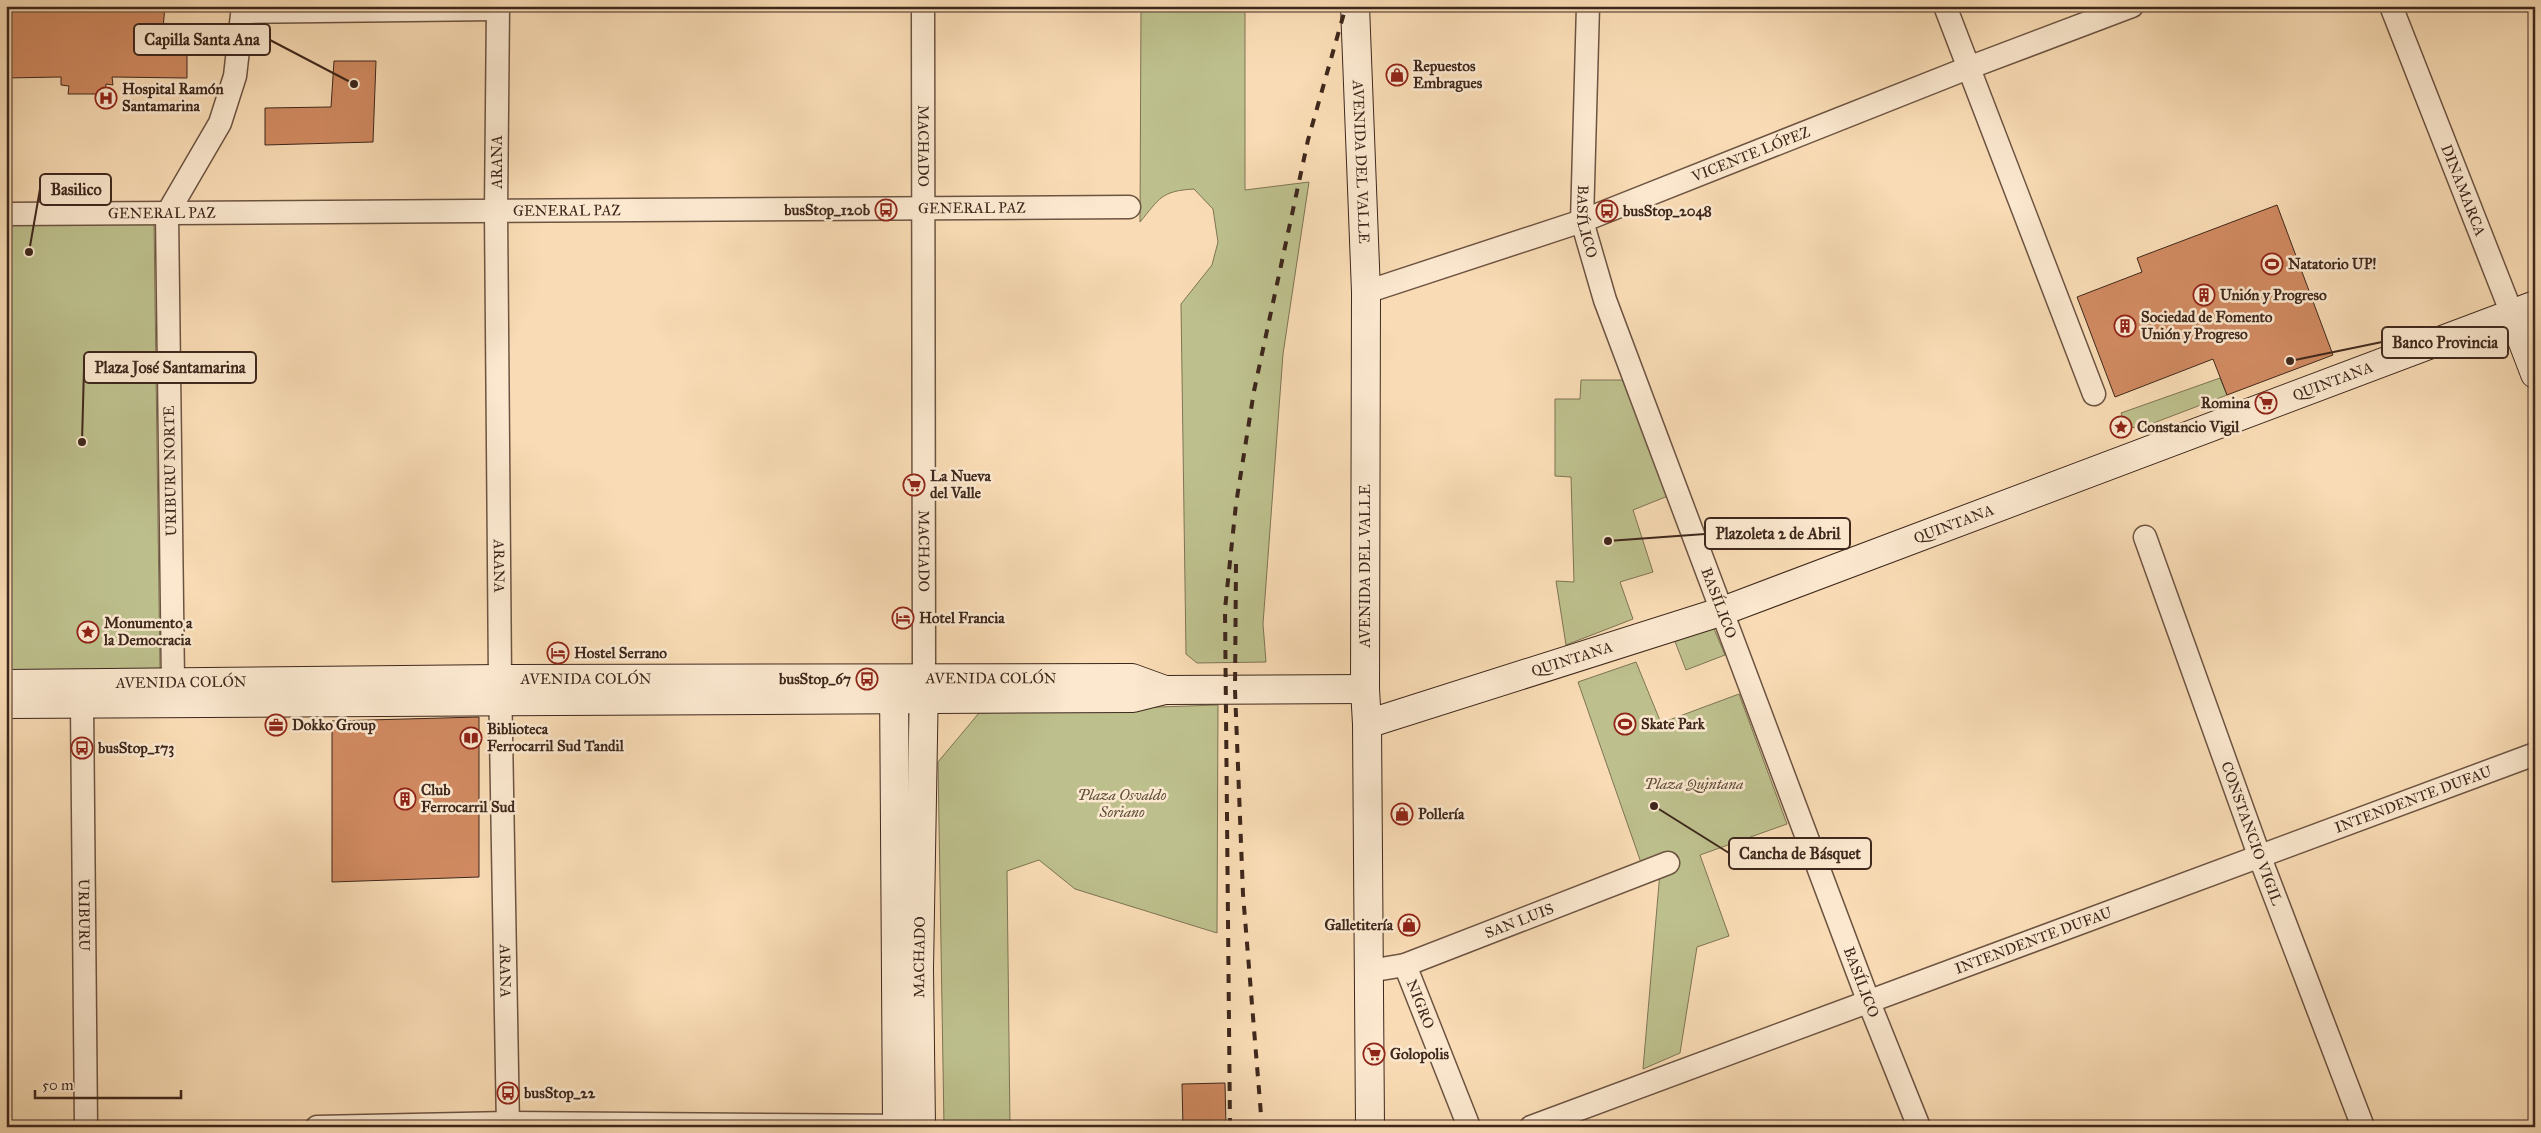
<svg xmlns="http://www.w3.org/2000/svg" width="2541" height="1133" font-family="'IM FELL Great Primer',serif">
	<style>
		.green { fill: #bdc08d; stroke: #7e7454 }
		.building { fill: #d18a61; stroke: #3e271c }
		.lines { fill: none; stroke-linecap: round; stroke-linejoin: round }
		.street-casing { stroke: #6d5442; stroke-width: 25 }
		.secondary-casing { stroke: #3e271c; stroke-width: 30 }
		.street { stroke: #fbe8cf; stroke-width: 22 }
		.secondary { stroke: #fbe8cf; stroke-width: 28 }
		.rail { stroke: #3e271c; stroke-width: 4; stroke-dasharray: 9 9; stroke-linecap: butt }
		.labels { text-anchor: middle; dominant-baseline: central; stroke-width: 5; stroke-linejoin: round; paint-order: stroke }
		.poi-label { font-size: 15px; font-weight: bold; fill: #3e271c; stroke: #fbe8cf; text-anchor: start }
		.street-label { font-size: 15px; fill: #3e271c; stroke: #fbe8cf }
		.park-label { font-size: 15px; font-style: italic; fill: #5e4d38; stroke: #fbe8cf }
		.leader { fill: none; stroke: #3e271c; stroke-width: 2 }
		.callout-dot { fill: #3e271c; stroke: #fbe8cf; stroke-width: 2 }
		.callout { fill: #fbe8cf; stroke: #3e271c; stroke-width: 2 }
		.callout-label { font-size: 16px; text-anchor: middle; font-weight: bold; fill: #3e271c }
	</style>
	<rect width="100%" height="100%" fill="#f9dcb5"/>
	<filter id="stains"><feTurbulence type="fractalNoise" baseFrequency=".004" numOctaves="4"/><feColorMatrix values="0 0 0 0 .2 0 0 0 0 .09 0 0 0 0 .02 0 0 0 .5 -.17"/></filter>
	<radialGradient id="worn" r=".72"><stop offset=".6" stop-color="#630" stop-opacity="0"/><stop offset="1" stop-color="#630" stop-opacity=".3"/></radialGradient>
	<path class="green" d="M1141 6H1245V190L1309 182 1283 354 1263 624 1266 662 1197 663 1186 654 1181 304 1212 265 1218 242 1213 209 1194 189C1161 191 1160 198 1140 222Z
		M154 223 160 673 6 676V225Z
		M2220 378 2227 395 2143 427C2130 430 2125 425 2121 413Z
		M1581 380H1624L1668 496 1633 510 1653 572 1620 582 1633 619 1566 645 1556 581 1574 582 1571 477 1555 476V399H1580Z
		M1712 624 1725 655 1686 670 1674 639Z
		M1636 662 1661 723 1739 694 1787 824 1700 855 1729 936 1697 947 1680 1053 1643 1069 1660 872 1646 877 1578 682Z
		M1218 705 1217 933 1075 889 1039 860 1007 871 1010 1127H944L938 762 979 713Z"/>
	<path class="building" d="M6 6H165L162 40 187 39V78L112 77 113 85 106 84 105 94H68L69 86 61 85V77L6 78Z
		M334 61H376L373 142 265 145V108L331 107Z
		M2277 205 2333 355 2227 395 2213 359 2115 397 2077 297 2142 272 2137 258Z
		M479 717V877L332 882V721Z
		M1225 1083 1226 1127H1183L1182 1084Z"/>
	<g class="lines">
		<g class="street-casing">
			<g id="street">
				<path id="s1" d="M498 6 496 211 500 679 508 1127"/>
				<path id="s2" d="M923 6 924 679"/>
				<path id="s3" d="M1588 6 1582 221 1605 300 1868 1000 1919 1127"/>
				<path d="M1945 6 2094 394"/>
				<path id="s4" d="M2391 6 2512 314"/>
				<path d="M243 12 498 9"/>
				<path id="s5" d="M6 214 1129 207"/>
				<path id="s6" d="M1366 292 1582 221 1968 68 2132 6"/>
				<path id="s7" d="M2145 537 2259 855 2363 1127"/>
				<path d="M173 683 167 214 220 123 235 76 243 6"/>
				<path id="s8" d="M82 703 86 1127"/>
				<path id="s9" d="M1405 965 1469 1127"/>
				<path id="s10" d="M1369 971 1405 965 1668 863"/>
				<path d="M317 1127 508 1123 913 1126"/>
				<path id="s11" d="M1531 1127 2535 754"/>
			</g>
		</g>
		<g class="secondary-casing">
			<g id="secondary">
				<path id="s12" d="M1355 6 1366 292 1365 689 1367 724 1370 1127"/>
				<path d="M2512 314 2535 374"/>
				<path d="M894 681 897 1127"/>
				<path id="s13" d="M6 684 500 679 1132 678 1165 690"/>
				<path d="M6 704 1133 698 1165 690 1365 689"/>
				<path id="s14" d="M1367 724 1720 612 2535 305"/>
				<path id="s15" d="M921 1127 919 968 924 681"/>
			</g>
		</g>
		<use href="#street" class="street"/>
		<use href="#secondary" class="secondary"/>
		<path class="rail" d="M1236 564 1235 690 1243 894 1262 1127
			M1230 1127 1225 609 1236 504 1254 391 1308 140 1346 6"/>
	</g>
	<defs>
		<g id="shop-ring" transform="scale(1.125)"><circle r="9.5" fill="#fbe8cf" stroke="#8f2418" stroke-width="1.5"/><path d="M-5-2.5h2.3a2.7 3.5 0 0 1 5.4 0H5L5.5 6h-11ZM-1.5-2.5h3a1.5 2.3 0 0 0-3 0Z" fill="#8f2418"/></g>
		<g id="hospital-ring" transform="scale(1.125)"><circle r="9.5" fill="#fbe8cf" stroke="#8f2418" stroke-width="1.5"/><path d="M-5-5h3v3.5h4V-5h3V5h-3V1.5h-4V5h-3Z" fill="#8f2418"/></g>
		<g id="bus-ring" transform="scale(1.125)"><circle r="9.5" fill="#fbe8cf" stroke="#8f2418" stroke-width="1.5"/><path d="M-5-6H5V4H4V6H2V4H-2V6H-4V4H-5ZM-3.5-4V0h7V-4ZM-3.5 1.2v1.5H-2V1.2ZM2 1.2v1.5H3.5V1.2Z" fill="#8f2418"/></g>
		<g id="stadium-ring" transform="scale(1.125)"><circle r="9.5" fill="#fbe8cf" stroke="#8f2418" stroke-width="1.5"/><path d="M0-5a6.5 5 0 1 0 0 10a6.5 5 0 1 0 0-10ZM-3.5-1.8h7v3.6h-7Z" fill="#8f2418"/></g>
		<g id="building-ring" transform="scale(1.125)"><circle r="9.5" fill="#fbe8cf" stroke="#8f2418" stroke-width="1.5"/><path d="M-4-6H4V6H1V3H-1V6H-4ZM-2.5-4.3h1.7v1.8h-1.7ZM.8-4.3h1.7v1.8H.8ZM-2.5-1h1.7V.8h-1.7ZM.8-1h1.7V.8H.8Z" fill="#8f2418"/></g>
		<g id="supermarket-ring" transform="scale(1.125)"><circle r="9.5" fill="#fbe8cf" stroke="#8f2418" stroke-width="1.5"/><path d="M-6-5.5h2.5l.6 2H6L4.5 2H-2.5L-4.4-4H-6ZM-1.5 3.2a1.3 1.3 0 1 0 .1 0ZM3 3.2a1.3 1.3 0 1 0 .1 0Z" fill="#8f2418"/></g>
		<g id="sight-ring" transform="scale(1.125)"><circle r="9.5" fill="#fbe8cf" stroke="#8f2418" stroke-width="1.5"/><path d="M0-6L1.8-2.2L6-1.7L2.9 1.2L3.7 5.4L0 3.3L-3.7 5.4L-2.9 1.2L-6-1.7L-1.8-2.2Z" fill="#8f2418"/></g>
		<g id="hotel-ring" transform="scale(1.125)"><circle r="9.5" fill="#fbe8cf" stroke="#8f2418" stroke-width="1.5"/><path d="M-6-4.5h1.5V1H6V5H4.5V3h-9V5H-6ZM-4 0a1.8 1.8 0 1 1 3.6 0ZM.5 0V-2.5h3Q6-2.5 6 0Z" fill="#8f2418"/></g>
		<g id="office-ring" transform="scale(1.125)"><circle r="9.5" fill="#fbe8cf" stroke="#8f2418" stroke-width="1.5"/><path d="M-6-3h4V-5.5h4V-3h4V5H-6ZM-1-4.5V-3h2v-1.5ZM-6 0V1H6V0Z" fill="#8f2418"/></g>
		<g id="library-ring" transform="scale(1.125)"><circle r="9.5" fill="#fbe8cf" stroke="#8f2418" stroke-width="1.5"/><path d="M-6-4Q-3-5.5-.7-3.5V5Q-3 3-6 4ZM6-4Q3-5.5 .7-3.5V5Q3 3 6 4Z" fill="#8f2418"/></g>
	</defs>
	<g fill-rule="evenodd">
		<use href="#shop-ring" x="1397" y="75"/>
		<use href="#hospital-ring" x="106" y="98"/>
		<use href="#bus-ring" x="886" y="210"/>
		<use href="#bus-ring" x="1607" y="211"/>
		<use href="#stadium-ring" x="2272" y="264"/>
		<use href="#building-ring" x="2204" y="295"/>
		<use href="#building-ring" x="2125" y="326"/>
		<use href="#supermarket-ring" x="2266" y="403"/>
		<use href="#sight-ring" x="2121" y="427"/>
		<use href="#supermarket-ring" x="914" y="485"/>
		<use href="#hotel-ring" x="903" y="618"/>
		<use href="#sight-ring" x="88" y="632"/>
		<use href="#hotel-ring" x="558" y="653"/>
		<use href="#bus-ring" x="867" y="679"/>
		<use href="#stadium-ring" x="1625" y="724"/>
		<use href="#office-ring" x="276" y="725"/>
		<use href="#library-ring" x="471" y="738"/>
		<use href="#bus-ring" x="82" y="748"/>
		<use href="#building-ring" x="405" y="799"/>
		<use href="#shop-ring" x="1402" y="814"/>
		<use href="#shop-ring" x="1409" y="925"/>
		<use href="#supermarket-ring" x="1374" y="1054"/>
		<use href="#bus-ring" x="508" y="1093"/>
	</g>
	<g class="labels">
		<g class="poi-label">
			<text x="1413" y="66">Repuestos<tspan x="1413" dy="17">Embragues</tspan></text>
			<text x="122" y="89">Hospital Ramón<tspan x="122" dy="17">Santamarina</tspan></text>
			<text x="870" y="210" text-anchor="end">busStop_120b</text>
			<text x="1623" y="211">busStop_2048</text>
			<text x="2288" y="264">Natatorio UP!</text>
			<text x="2220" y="295">Unión y Progreso</text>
			<text x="2141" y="317">Sociedad de Fomento<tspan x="2141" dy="17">Unión y Progreso</tspan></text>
			<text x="2250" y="403" text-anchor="end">Romina</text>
			<text x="2137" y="427">Constancio Vigil</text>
			<text x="930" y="476">La Nueva<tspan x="930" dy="17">del Valle</tspan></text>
			<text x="919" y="618">Hotel Francia</text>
			<text x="104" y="623">Monumento a<tspan x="104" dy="17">la Democracia</tspan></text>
			<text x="574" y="653">Hostel Serrano</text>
			<text x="851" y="679" text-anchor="end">busStop_67</text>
			<text x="1641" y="724">Skate Park</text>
			<text x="292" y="725">Dokko Group</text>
			<text x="487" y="729">Biblioteca<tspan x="487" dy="17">Ferrocarril Sud Tandil</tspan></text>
			<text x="98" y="748">busStop_173</text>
			<text x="421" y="790">Club<tspan x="421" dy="17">Ferrocarril Sud</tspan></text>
			<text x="1418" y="814">Pollería</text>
			<text x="1393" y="925" text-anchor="end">Galletitería</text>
			<text x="1390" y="1054">Golopolis</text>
			<text x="524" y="1093">busStop_22</text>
		</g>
		<g class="street-label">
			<text stroke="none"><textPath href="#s2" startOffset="140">MACHADO</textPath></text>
			<text stroke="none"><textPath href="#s6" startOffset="409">VICENTE LÓPEZ</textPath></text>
			<text transform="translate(497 162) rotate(-90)">ARANA</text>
			<text stroke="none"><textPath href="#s12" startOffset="156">AVENIDA DEL VALLE</textPath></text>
			<text stroke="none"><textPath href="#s4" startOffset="198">DINAMARCA</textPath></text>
			<text stroke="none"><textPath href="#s5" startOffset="966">GENERAL PAZ</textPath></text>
			<text stroke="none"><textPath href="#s5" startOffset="561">GENERAL PAZ</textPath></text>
			<text stroke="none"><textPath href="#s5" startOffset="156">GENERAL PAZ</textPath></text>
			<text stroke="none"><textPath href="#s3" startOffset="216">BASÍLICO</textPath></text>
			<text stroke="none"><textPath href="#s14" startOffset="1025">QUINTANA</textPath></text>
			<text transform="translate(170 471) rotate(-91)">URIBURU NORTE</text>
			<text stroke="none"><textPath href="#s14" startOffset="620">QUINTANA</textPath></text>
			<text stroke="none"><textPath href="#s2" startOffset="545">MACHADO</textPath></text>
			<text transform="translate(1365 566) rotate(-90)">AVENIDA DEL VALLE</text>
			<text stroke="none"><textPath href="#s1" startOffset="560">ARANA</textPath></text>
			<text stroke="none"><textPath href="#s3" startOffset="621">BASÍLICO</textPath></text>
			<text stroke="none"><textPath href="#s14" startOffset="215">QUINTANA</textPath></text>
			<text stroke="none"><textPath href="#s13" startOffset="580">AVENIDA COLÓN</textPath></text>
			<text stroke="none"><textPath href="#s13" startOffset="985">AVENIDA COLÓN</textPath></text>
			<text stroke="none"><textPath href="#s13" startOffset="175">AVENIDA COLÓN</textPath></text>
			<text stroke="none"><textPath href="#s11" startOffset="941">INTENDENTE DUFAU</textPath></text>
			<text stroke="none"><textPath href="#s7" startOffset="315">CONSTANCIO VIGIL</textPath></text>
			<text stroke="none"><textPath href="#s8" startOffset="212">URIBURU</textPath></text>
			<text stroke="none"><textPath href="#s10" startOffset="159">SAN LUIS</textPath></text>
			<text stroke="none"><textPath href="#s11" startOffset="536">INTENDENTE DUFAU</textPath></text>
			<text stroke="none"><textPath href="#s15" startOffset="170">MACHADO</textPath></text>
			<text stroke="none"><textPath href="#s1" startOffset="965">ARANA</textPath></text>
			<text stroke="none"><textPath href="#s3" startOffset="1026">BASÍLICO</textPath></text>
			<text stroke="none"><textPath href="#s9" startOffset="42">NIGRO</textPath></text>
		</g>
		<g class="park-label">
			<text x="1694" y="784">Plaza Quintana</text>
			<text x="1122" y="795">Plaza Osvaldo<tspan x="1122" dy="17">Soriano</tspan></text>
		</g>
	</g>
	<path class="leader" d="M354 84L270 40M29 252L40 189M2290 361L2382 342M82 442L84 368M1608 541L1705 534M1654 806L1729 853"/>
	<g class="callout-dot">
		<circle cx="354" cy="84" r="5"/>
		<circle cx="29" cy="252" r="5"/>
		<circle cx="2290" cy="361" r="5"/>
		<circle cx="82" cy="442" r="5"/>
		<circle cx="1608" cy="541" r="5"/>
		<circle cx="1654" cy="806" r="5"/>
	</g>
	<g class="callout">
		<rect x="134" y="24" width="136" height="31" rx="5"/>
		<rect x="40" y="174" width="71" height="31" rx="5"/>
		<rect x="2382" y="327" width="126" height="31" rx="5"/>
		<rect x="84" y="352" width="172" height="31" rx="5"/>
		<rect x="1705" y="518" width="145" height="31" rx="5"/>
		<rect x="1729" y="838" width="142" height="31" rx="5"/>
	</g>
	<g class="callout-label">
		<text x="202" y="45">Capilla Santa Ana</text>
		<text x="76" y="195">Basilico</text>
		<text x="2445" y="348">Banco Provincia</text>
		<text x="170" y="373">Plaza José Santamarina</text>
		<text x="1778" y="539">Plazoleta 2 de Abril</text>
		<text x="1800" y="859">Cancha de Básquet</text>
	</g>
	<rect width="2541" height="1133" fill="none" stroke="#f9dcb5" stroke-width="25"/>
	<rect x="8" y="8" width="2526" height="1118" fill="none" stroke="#3e271c" stroke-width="2.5"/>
	<rect x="12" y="12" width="2516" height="1108" fill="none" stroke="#3e271c"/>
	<path d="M35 1090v8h146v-8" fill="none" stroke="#3e271c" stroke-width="2.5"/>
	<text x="42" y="1090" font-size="15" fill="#3e271c" stroke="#fbe8cf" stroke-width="4" paint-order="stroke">50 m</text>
	<rect width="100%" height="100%" filter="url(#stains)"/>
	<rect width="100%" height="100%" fill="url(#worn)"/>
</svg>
